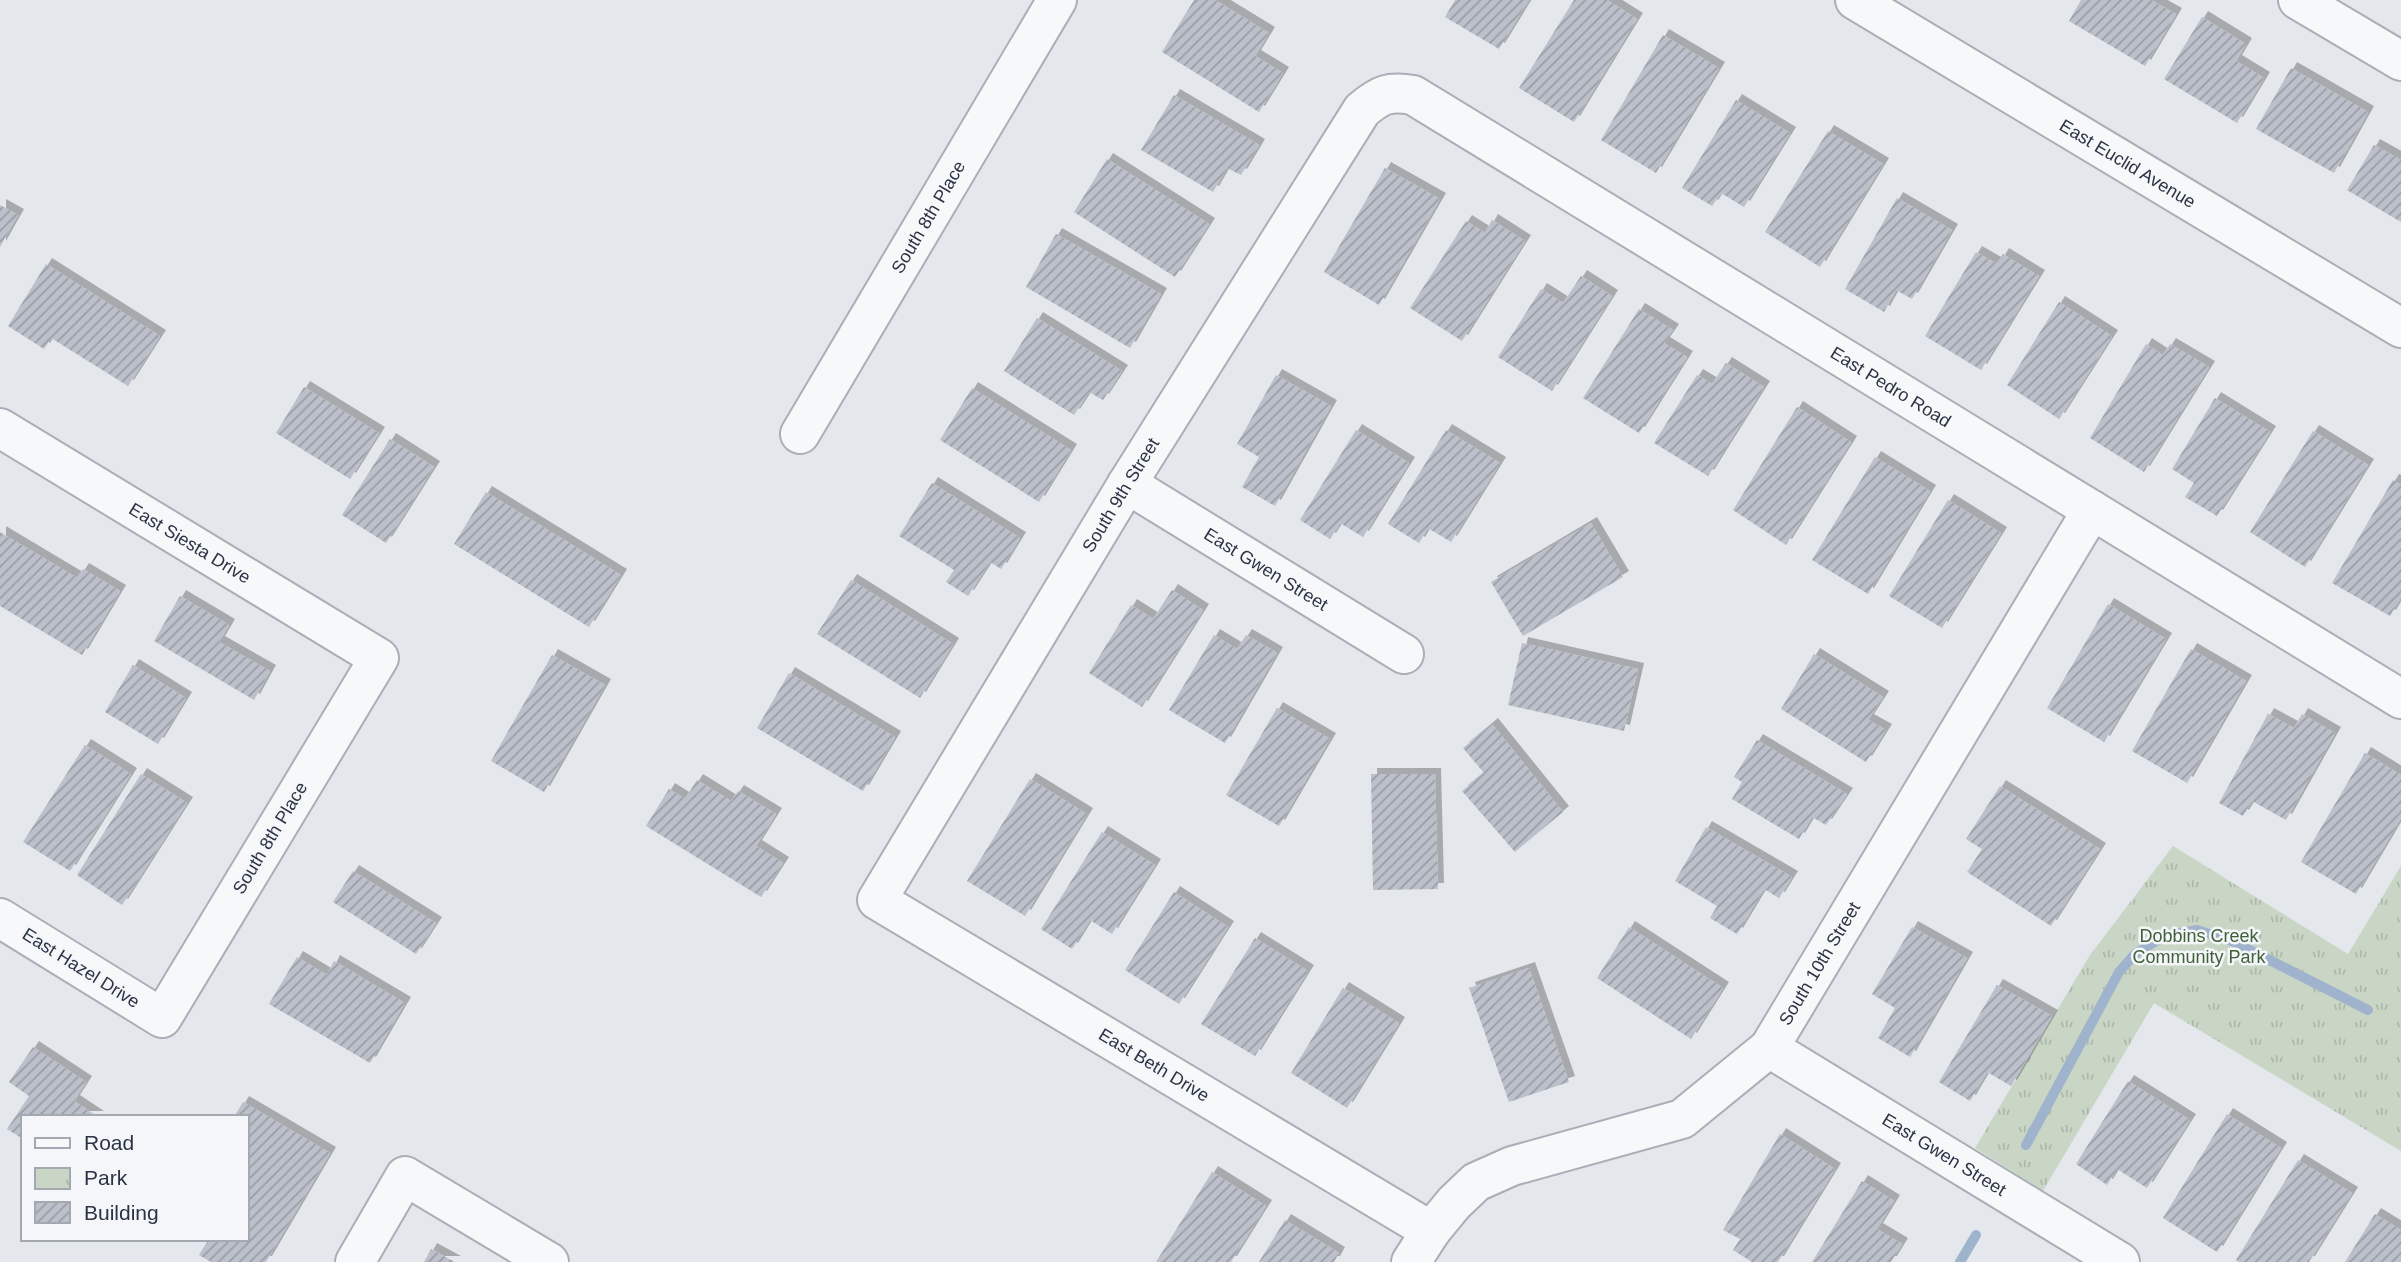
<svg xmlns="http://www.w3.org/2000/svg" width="2401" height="1262" font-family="Arial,sans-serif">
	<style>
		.park { fill: url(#park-tufts) }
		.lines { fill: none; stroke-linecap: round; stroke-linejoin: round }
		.stream { stroke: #9fb4cc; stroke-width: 10 }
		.building { fill: url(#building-hatch); filter: url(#shadow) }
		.minor-casing { stroke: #a9aeb7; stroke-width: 42 }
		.minor { stroke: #f7f8fa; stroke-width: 38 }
		.labels { text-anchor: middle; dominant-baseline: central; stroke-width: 5; stroke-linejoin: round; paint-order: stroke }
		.street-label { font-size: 18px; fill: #2b3445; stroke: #f4f6f9 }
		.park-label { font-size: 18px; fill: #3f6138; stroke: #f4f6f9 }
	</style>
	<defs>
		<pattern id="park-tufts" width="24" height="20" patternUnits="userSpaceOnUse" patternTransform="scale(1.75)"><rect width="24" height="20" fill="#c9d6c5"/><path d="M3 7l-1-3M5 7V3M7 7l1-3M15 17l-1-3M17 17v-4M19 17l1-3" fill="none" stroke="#adb8ab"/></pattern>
		<pattern id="building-hatch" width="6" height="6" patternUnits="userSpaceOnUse" patternTransform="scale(1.75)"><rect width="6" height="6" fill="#bbc0ca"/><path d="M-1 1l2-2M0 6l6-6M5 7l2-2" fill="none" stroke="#989da6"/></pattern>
		<filter id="shadow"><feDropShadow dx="6" dy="-6" stdDeviation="0" flood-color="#0004"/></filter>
	</defs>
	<rect width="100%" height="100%" fill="#e4e7ec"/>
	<path class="park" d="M2173 846 2348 954 2401 866V1151L2154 1003 2043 1191 1975 1148 2090 955Z"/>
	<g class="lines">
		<path class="stream" d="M2026 1145 2119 972 2135 954 2164 936 2197 930 2234 942 2368 1010
			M1960 1262 1976 1235"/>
	</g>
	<path class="building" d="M1194 0H1215L1269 33 1255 56 1283 73 1259 112 1162 52Z
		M1455 0H1529L1499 49 1445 17Z
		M1574 0H1607L1637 19 1574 122 1519 88Z
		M2081 0H2151L2176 14 2145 66 2069 21Z
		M2202 17 2246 44 2236 61 2264 78 2237 123 2164 79Z
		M1663 35 1719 68 1656 173 1601 140Z
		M2291 68 2368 112 2334 173 2256 129Z
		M1174 95 1259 145 1241 175 1227 168 1213 192 1141 150Z
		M1736 100 1790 133 1744 207 1721 193 1712 206 1682 188Z
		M1828 131 1883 164 1820 267 1765 232Z
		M2374 145 2401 160V222L2347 190Z
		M1107 159 1209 224 1175 277 1074 212Z
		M1385 168 1440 199 1379 305 1324 272Z
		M1897 198 1952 230 1912 299 1896 290 1884 312 1845 289Z
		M0 205 18 215 0 247Z
		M1492 220 1525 241 1462 341 1410 308 1466 221 1485 233Z
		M1056 234 1161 294 1130 348 1026 287Z
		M1976 252 1997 264 2003 254 2039 276 1981 370 1925 336Z
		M46 264 160 336 128 386 51 338 44 349 8 326Z
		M1581 276 1612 296 1552 391 1498 357 1541 289 1563 303Z
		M2059 302 2112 336 2059 419 2007 385Z
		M1639 309 1673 330 1664 343 1687 357 1639 433 1583 398Z
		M1037 318 1122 371 1103 400 1089 392 1074 415 1004 371Z
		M2146 344 2163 355 2170 344 2209 367 2144 472 2090 438Z
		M1726 363 1764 387 1708 476 1654 443 1697 375 1712 384Z
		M1276 375 1331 406 1275 506 1242 487 1259 457 1237 444Z
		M304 387 379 433 350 479 276 433Z
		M972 388 1071 450 1039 502 940 440Z
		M2215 398 2270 432 2217 516 2185 497 2194 483 2172 469Z
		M1797 407 1851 442 1786 545 1733 510Z
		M1356 430 1409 463 1363 537 1340 523 1330 539 1300 520Z
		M1446 430 1500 463 1451 542 1428 528 1419 543 1388 524Z
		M2313 431 2368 465 2305 567 2250 532Z
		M390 439 434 467 386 543 342 515Z
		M1875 457 1930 491 1868 594 1812 560Z
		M2393 480 2401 485V597L2390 616 2332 583Z
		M932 483 1020 538 1001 569 990 562 968 596 946 582 954 570 899 536Z
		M486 492 621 575 589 627 454 544Z
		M1948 500 2001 533 1942 628 1889 596Z
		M1591 523 1623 577 1523 636 1491 582Z
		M0 532 77 578 83 569 120 591 82 655 0 606Z
		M851 580 953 644 920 698 817 634Z
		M1172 590 1203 610 1142 707 1089 673 1131 605 1153 619Z
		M180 596 229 625 219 642 270 671 254 700 154 641Z
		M2108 604 2166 639 2104 742 2047 708Z
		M1214 635 1237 649 1246 635 1277 653 1225 743 1169 710Z
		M1522 643 1638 669 1624 731 1508 705Z
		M2191 649 2246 681 2187 783 2132 751Z
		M1814 654 1883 697 1868 720 1886 730 1866 762 1781 709Z
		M552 655 605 685 544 792 491 761Z
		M133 665 186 698 158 744 105 712Z
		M789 673 895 737 863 791 757 728Z
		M1277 708 1330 739 1279 826 1226 795Z
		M2268 714 2294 728 2302 714 2335 733 2286 820 2252 801 2243 816 2219 803Z
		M1492 724 1563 812 1515 852 1462 791 1484 773 1463 748Z
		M1757 740 1847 794 1826 825 1812 817 1799 839 1732 799 1742 782 1734 777Z
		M85 745 131 774 70 871 23 842Z
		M2365 753 2401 775V818L2356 894 2301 862Z
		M141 774 187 803 122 905 77 875Z
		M1371 774H1435L1438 889 1373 890Z
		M1030 779 1087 814 1025 916 967 881Z
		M697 780 731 801 738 791 776 814 756 846 783 863 761 897 646 826 669 789 685 799Z
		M2000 786 2100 849 2051 926 1967 872 1982 849 1966 839Z
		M1706 827 1792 877 1779 898 1764 889 1737 934 1710 918 1717 906 1675 881Z
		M1102 832 1155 865 1112 934 1090 920 1072 949 1041 929Z
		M353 871 436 923 416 954 333 902Z
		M1174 892 1228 927 1179 1004 1125 970Z
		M1629 927 1723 988 1691 1039 1597 978Z
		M1912 927 1967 958 1910 1057 1878 1038 1895 1008 1872 994Z
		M1255 938 1308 971 1255 1056 1201 1024Z
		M297 957 327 975 334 961 405 1003 370 1063 269 1004Z
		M1529 968 1569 1082 1509 1102 1469 988Z
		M1997 985 2052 1016 2011 1086 1987 1072 1970 1101 1939 1082Z
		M1343 988 1399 1023 1347 1108 1291 1073Z
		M33 1047 86 1082 74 1101 98 1117H23V1139L7 1129 29 1096 9 1082Z
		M2128 1081 2190 1120 2147 1188 2117 1169 2107 1185 2076 1164Z
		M243 1102 330 1153 266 1262H211L199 1255 209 1239H247V1117H234Z
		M2227 1114 2281 1148 2217 1252 2163 1218Z
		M1780 1134 1835 1169 1778 1262H1752L1733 1250 1740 1239 1723 1230Z
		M2298 1160 2352 1193 2309 1262H2239L2236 1260Z
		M1212 1172 1266 1206 1231 1262H1156Z
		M1862 1181 1894 1201 1877 1229 1902 1244 1891 1262H1812Z
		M2375 1214 2401 1230V1262H2345Z
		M1285 1220 1339 1253 1334 1262H1259Z
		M431 1249 455 1262H424Z"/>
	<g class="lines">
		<g class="minor-casing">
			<g id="minor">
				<path id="s1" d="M1855 0 2401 328"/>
				<path d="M2298 0 2401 61"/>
				<path id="s2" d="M0 428 379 658 162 1018 0 918"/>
				<path id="s3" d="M800 434 1057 0"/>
				<path id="s4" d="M1127 484 1404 654"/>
				<path id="s5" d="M1769 1048 2120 1262"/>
				<path id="s6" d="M1431 1231 877 900 1127 484 1362 110C1381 94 1389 91 1413 95L2401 699"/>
				<path d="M355 1262 405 1176 549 1262"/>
				<path id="s7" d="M1411 1262 1431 1231 1454 1203 1476 1182 1512 1166 1682 1119 1769 1048 2092 510"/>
			</g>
		</g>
		<use href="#minor" class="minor"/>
	</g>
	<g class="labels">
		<g class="street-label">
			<text stroke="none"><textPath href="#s1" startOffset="318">East Euclid Avenue</textPath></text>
			<text stroke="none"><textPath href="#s3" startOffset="252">South 8th Place</textPath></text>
			<text stroke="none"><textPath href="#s6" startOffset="2188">East Pedro Road</textPath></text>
			<text stroke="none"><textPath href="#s6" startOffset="1118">South 9th Street</textPath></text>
			<text stroke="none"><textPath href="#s2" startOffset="222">East Siesta Drive</textPath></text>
			<text stroke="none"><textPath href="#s4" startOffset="163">East Gwen Street</textPath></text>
			<text transform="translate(270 838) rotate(-59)">South 8th Place</text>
			<text stroke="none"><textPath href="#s7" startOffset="530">South 10th Street</textPath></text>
			<text transform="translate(81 968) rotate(32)">East Hazel Drive</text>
			<text transform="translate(1154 1065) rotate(31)">East Beth Drive</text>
			<text stroke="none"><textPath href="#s5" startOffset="205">East Gwen Street</textPath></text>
		</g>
		<g class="park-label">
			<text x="2199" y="936">Dobbins Creek<tspan x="2199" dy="21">Community Park</tspan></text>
		</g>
	</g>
	<rect x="21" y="1115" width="228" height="126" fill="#f4f6f9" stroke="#a4a8b1" stroke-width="2"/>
	<rect x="35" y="1138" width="35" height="10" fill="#f7f8fa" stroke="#a4a8b1" stroke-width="2"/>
	<text x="84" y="1150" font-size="21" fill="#2b3445">Road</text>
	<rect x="35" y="1168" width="35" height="21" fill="url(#park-tufts)" stroke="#a4a8b1" stroke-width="2"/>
	<text x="84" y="1185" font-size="21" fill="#2b3445">Park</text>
	<rect x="35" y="1202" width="35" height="21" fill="url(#building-hatch)" stroke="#a4a8b1" stroke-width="2"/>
	<text x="84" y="1220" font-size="21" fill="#2b3445">Building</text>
</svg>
